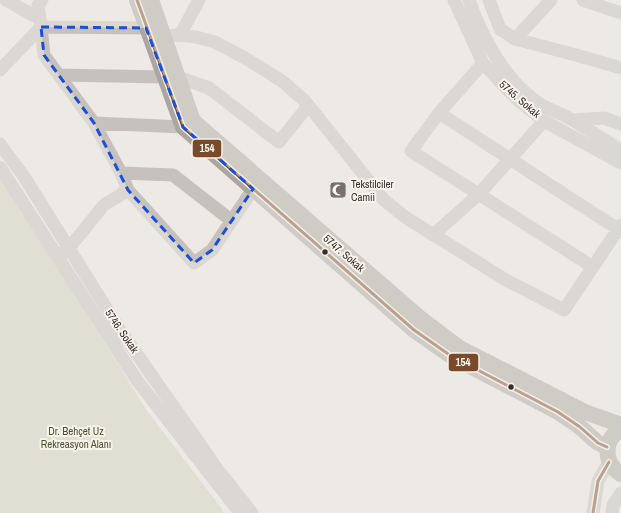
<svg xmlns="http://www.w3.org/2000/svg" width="621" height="513" font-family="'Archivo Narrow',sans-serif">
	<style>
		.green { fill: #ced2bf }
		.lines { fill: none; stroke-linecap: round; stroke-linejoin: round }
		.minor { stroke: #c6c1bc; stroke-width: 13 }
		.major { stroke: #aba6a1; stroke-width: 16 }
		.bus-1-casing { stroke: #f9f3ec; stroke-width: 6 }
		.bus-1 { stroke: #7a4b2a; stroke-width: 3 }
		.marked { fill: none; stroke: #1d4ed8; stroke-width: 3; stroke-dasharray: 8 5; stroke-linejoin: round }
		.bus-dot { fill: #372f2b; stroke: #f9f3ec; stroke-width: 1.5 }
		.labels { text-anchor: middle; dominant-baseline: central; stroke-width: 4; stroke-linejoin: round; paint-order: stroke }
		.street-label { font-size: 11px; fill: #372f2b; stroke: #f9f3ec }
		.poi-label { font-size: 11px; fill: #372f2b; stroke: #f9f3ec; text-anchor: start }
		.park-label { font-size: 11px; fill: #465330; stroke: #f9f3ec }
		.line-badge { stroke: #f9f3ec; stroke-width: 1.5 }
		.badge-label { font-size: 11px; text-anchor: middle; font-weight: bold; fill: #fff }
	</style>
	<rect width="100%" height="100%" fill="#ede9e4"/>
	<path class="green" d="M0 174 147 411 222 509 223 513H0Z"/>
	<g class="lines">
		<path class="minor" d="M6 0 40 19
			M454 0 483 63 500 82 519 101 544 121 621 163
			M469 0C482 36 503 76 533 99 545 109 561 113 574 121 590 130 605 141 621 150
			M489 0 500 29 515 39 551 0
			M583 0 621 13
			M146 28 41 27 44 55 94 123 121 173 128 190 194 263 212 250 253 189
			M180 35 199 0
			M164 36 180 35 196 37 215 42 245 58 282 81 305 101 384 200 405 217 506 280 564 310 621 225
			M515 39 576 55 621 68
			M483 63 439 113 411 151 593 267
			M0 70 41 27 38 5 42 0
			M59 75 164 77
			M178 77 209 88 279 142 308 106
			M439 113 618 229
			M573 120 604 118 621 124
			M94 123 183 127
			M0 144 23 175 120 330 218 470 252 513
			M0 167 136 379 240 513
			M121 173 173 175 232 221
			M433 235 478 195 544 121
			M62 254 69 248 104 205 128 190
			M593 513 598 481 609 462
			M612 513 613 505 621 493"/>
		<path class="major" d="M137 0 183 127 414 330 451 356 558 412 580 427 598 443 607 447
			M151 0 193 121 421 319 458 347 585 412 621 425
			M621 429C603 440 603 462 621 474"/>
		<g class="bus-1-casing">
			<path id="bus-1" d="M137 0 183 127 414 330 451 356 558 412 580 427 598 443 607 447
				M593 513 598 481 609 462"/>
		</g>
		<use href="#bus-1" class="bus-1"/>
	</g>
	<path d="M0 0H621V513H0ZM41 27 146 28 183 127 253 189 212 250 194 263 128 190 94 123 44 55Z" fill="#ede9e4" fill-opacity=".55" fill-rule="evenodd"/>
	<path class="marked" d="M41 27 146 28 183 127 253 189 212 250 194 263 128 190 94 123 44 55Z"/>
	<defs>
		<g id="mosque-square" transform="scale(0.9)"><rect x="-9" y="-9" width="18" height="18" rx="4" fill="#77706c" stroke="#f9f3ec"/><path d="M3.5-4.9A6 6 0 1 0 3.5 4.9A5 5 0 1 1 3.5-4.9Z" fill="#fff"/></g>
	</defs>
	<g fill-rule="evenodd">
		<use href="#mosque-square" x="338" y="190"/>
	</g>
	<g class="bus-dot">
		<circle cx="325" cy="252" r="3.5"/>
		<circle cx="511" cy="387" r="3.5"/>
	</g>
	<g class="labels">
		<g class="street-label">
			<text transform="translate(520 99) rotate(41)">5745. Sokak</text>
			<text transform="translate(344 253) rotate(41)">5747. Sokak</text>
			<text transform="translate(122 331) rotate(56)">5746. Sokak</text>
		</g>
		<g class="poi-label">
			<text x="351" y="184">Tekstilciler<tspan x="351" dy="13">Camii</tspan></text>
		</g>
		<g class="park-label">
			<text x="76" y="431">Dr. Behçet Uz<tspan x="76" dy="13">Rekreasyon Alanı</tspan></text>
		</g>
	</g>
	<g class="line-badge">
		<rect x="192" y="139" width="30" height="19" rx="4" fill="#7a4b2a"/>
		<rect x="448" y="353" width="31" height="19" rx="4" fill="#7a4b2a"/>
	</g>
	<g class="badge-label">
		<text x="207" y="152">154</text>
		<text x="463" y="366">154</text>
	</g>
</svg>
